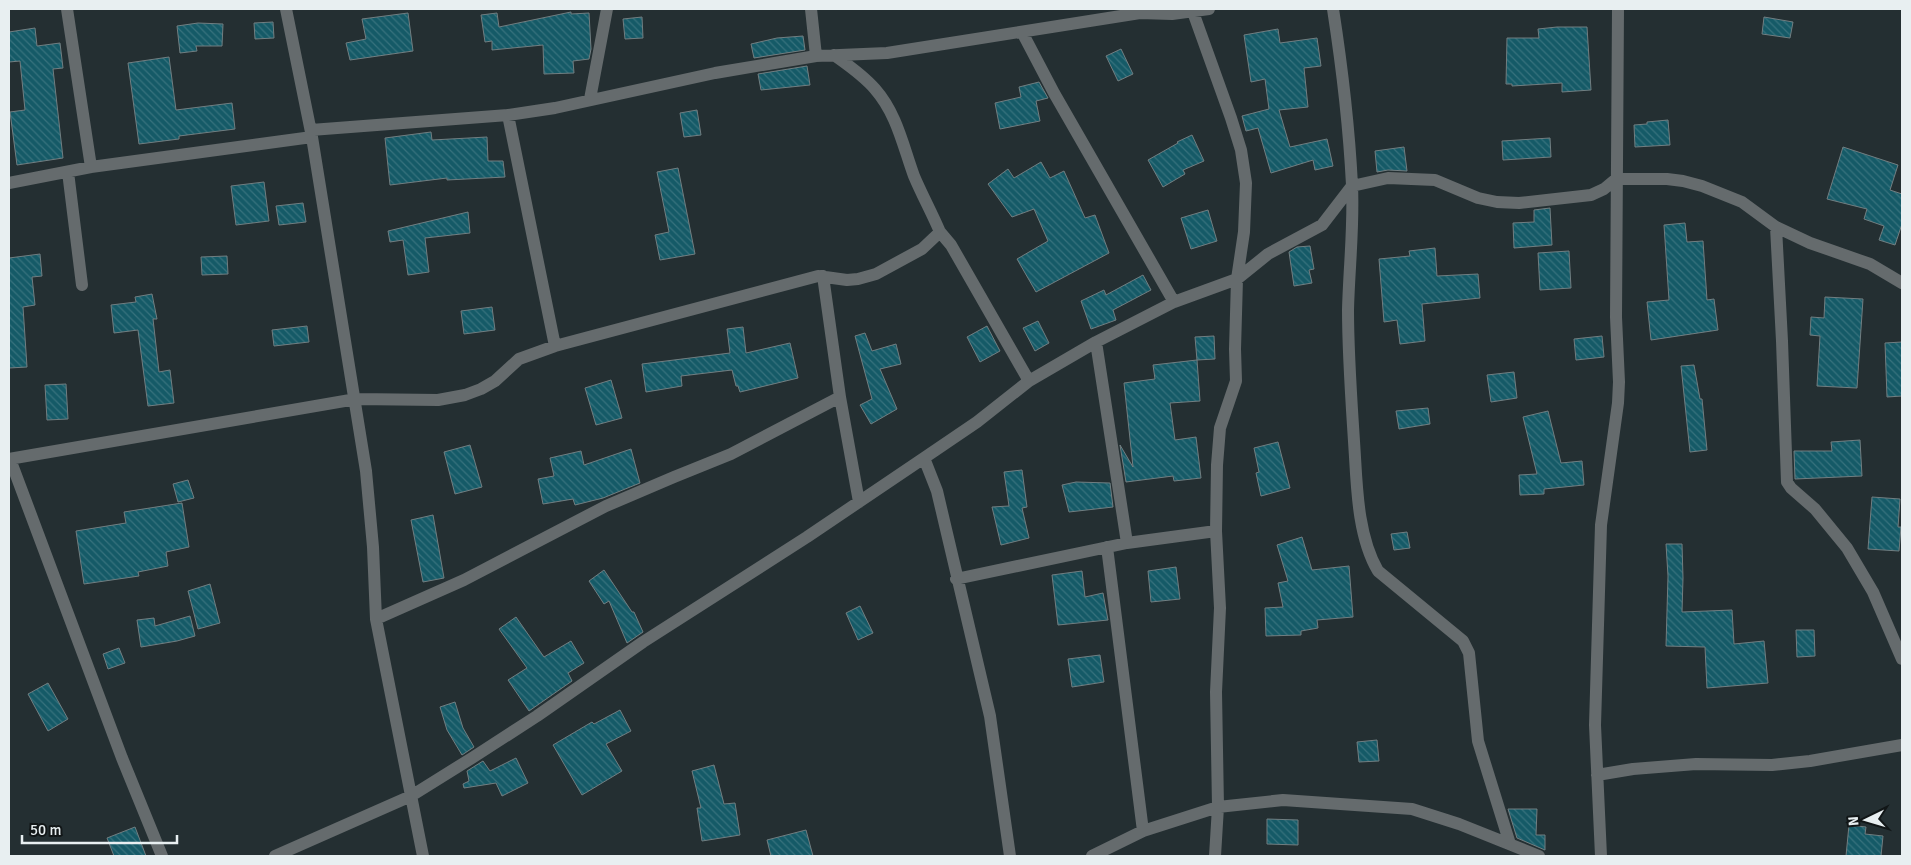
<svg xmlns="http://www.w3.org/2000/svg" width="1911" height="865" font-family="Signika,sans-serif">
	<style>
		.building { fill: url(#building-back-hatch); stroke: #717e81 }
		.lines { fill: none; stroke-linecap: round; stroke-linejoin: round }
		.street { stroke: #656b6d; stroke-width: 12 }
	</style>
	<defs>
		<pattern id="building-back-hatch" width="6" height="6" patternUnits="userSpaceOnUse" patternTransform="scale(1.25)"><rect width="6" height="6" fill="#155a67"/><path d="M-1 5l2 2M0 0l6 6M5-1l2 2" fill="none" stroke="#37727d"/></pattern>
	</defs>
	<rect width="100%" height="100%" fill="#242f32"/>
	<path class="building" d="M571 12V14L589 13 591 49 589 59 573 61 574 73 544 74 543 45 492 50V41L485 42 481 15 497 13 499 27Z
		M408 13 413 51 350 60 346 43 366 39 362 19Z
		M642 17 643 38 625 39 623 19Z
		M1764 17 1793 22 1790 38 1762 34Z
		M273 22 274 38 255 39 254 23Z
		M198 23 223 24 222 46H196L197 51 180 53 177 26Z
		M1557 27H1587L1591 90 1562 92V83L1512 86V84H1506L1507 38H1539L1538 29Z
		M35 28 37 46 60 43 63 68 53 69 63 158 17 165 10 112 25 110 20 61 9 62V32Z
		M1278 29 1280 43 1317 38 1321 66 1304 68 1308 107 1279 110 1290 147 1327 139 1333 166 1315 170 1313 160 1271 173 1258 128 1246 131 1242 116 1269 109 1265 79 1251 82 1244 35Z
		M803 36 805 50 754 58 751 44 777 38Z
		M1121 49 1133 74 1118 81 1106 56Z
		M169 57 176 110 232 103 235 129 179 136V139L139 144 128 63Z
		M807 66 810 85 761 90 758 74Z
		M1039 82 1048 98 1036 101 1040 121 1000 129 995 103 1021 97 1019 87Z
		M697 110 701 135 684 137 680 113Z
		M1668 120 1670 145 1635 147 1634 125 1647 124V122Z
		M431 132 432 140 487 137 488 161H503L505 177 447 180V178L390 185 385 138Z
		M1192 135 1204 161 1183 170 1185 174 1163 187 1148 160 1178 143 1177 142Z
		M1550 138 1551 157 1503 160 1502 141Z
		M1404 147 1407 171 1388 170 1377 172 1375 151Z
		M1843 147 1898 165 1890 190 1902 194V224L1895 245 1879 240 1884 226 1864 219 1867 209 1827 199Z
		M1041 162 1050 178 1064 171 1085 218 1095 215 1109 253 1036 292 1017 259 1048 241 1034 209 1012 217 988 184 1008 169 1014 178Z
		M678 168 695 254 660 260 655 235 669 232 657 172Z
		M264 182 269 221 236 225 231 186Z
		M303 203 306 222 279 225 276 206Z
		M1550 208 1552 245 1514 248 1513 223 1534 222V210Z
		M1208 210 1217 241 1191 249 1181 218Z
		M468 212 470 233 425 238 429 272 408 275 403 240 390 242 388 231Z
		M1685 223 1687 242 1703 241 1707 300 1714 299 1718 330 1651 340 1647 302 1669 300 1664 225Z
		M1310 246 1314 269 1309 270 1312 283 1294 286 1289 252 1297 247Z
		M1435 248 1437 276 1478 274 1480 298 1422 304 1425 341 1400 344 1397 320 1384 322 1379 259 1410 256 1409 251Z
		M1569 251 1571 288 1540 290 1538 253Z
		M40 254 42 276 32 277 35 305 23 307 27 367 9 368V258Z
		M227 256 228 274 202 275 201 257Z
		M1143 275 1151 290 1113 310 1116 320 1091 329 1081 301 1104 290 1106 295Z
		M152 294 157 319H153L159 372 170 370 174 403 148 406 138 330 114 333 111 305 136 302 135 297Z
		M1825 297 1863 299 1857 388 1817 386 1820 336 1810 335 1811 317 1824 318Z
		M492 307 495 330 464 334 461 311Z
		M1038 321 1049 343 1035 351 1023 328Z
		M307 326 309 342 274 346 272 330Z
		M987 326 1000 351 980 362 967 337Z
		M743 327 746 353 790 343 798 378 740 392 738 386H736L732 370 681 376 682 386 646 392 642 364 730 353 727 329Z
		M865 333 872 351 896 344 901 364 880 369 897 409 871 424 860 405 872 399 855 336Z
		M1214 336 1215 359 1197 360 1200 401 1170 403 1175 440 1196 437 1201 478 1174 481 1173 476 1126 482 1120 445 1133 467 1124 383 1155 379 1153 365 1197 360 1195 337Z
		M1602 336 1604 357 1576 360 1574 339Z
		M1902 342V396L1887 397 1885 343Z
		M1694 365 1700 399H1702L1707 450 1690 452 1681 366Z
		M1514 372 1517 398 1491 402 1487 375Z
		M611 380 622 418 596 425 585 388Z
		M66 384 68 419 47 420 45 385Z
		M1428 408 1430 424 1399 429 1396 411Z
		M1548 411 1561 463 1582 461 1584 485 1544 489V494L1520 495 1519 475 1537 474 1523 417Z
		M1860 440 1862 476 1795 479 1794 451H1832L1831 442Z
		M1278 442 1290 488 1261 496 1256 473 1259 472 1254 448Z
		M470 445 482 487 455 494 444 452Z
		M631 449 640 483 603 498 575 505 573 499 543 504 538 479 554 476 550 458 581 451 584 465Z
		M1022 470 1027 507 1022 508 1029 538 1001 545 992 507 1009 506 1004 472Z
		M188 480 194 498 178 502 173 484Z
		M1076 482 1110 483 1113 507 1069 512 1062 485Z
		M1872 497 1900 499 1898 527H1901L1899 551 1868 549Z
		M182 503 189 547 166 552 168 566 138 572 139 576 84 584 76 531 126 523 124 512Z
		M433 515 444 578 423 582 411 520Z
		M1407 532 1410 548 1394 550 1391 534Z
		M1302 537 1312 570 1349 566 1353 617 1317 620 1318 628 1301 631V635L1266 636 1265 608 1283 607 1278 583 1288 581 1277 545Z
		M1666 544H1682L1683 578 1682 612 1732 610 1734 644 1764 641 1768 683 1707 688 1705 647 1666 646 1668 576Z
		M1176 567 1180 599 1151 602 1148 571Z
		M604 570 632 612H634L643 632 627 643 609 601 604 604 589 581Z
		M1082 571 1085 597 1103 593 1108 620 1058 625 1052 575Z
		M210 584 220 623 198 629 188 591Z
		M860 606 873 633 858 640 846 613Z
		M190 616 195 636 177 641 141 647 137 620 154 618 155 626Z
		M516 617 544 657 571 641 584 663 568 673 572 681 529 711 508 680 527 668 499 629Z
		M1796 630H1814L1815 656 1797 657Z
		M119 648 125 663 108 669 103 654Z
		M1100 655 1104 682 1072 687 1068 659Z
		M48 683 68 719 48 731 28 694Z
		M455 702 463 728 474 747 462 755 447 730 440 707Z
		M620 710 631 731 606 744 622 771 582 795 553 745 592 722 594 724Z
		M1377 740 1379 761 1359 762 1357 742Z
		M516 758 528 783 502 796 496 783 464 788 463 784 469 781 467 771 483 761 490 771Z
		M714 765 724 804 735 803 740 835 702 841 697 808H701L692 771Z
		M1508 809H1537L1536 835H1545V850L1517 838Z
		M1267 819 1298 820V845L1267 844Z
		M1849 825 1866 827 1865 834 1883 836 1881 856H1846Z
		M135 827 146 856H114L107 838Z
		M806 830 813 856H771L767 840Z"/>
	<g class="lines">
		<path class="street" d="M67 9 91 167
			M286 9 312 137 366 471 373 547 376 619 423 856
			M811 9 816 56
			M1333 9C1342 67 1349 126 1352 185 1354 227 1349 268 1348 310 1348 359 1352 408 1355 457 1357 493 1359 539 1378 571L1463 641 1469 653 1478 741 1510 844
			M1193 12 1231 118 1241 150 1246 183 1244 232 1237 279 1235 349 1236 381 1220 428 1217 465 1216 531 1220 608 1216 692 1218 807 1215 856
			M1022 32 1054 93 1174 302
			M834 55C848 65 863 75 875 89 897 114 903 146 914 176 922 195 932 213 940 232
			M590 99 607 9
			M508 115 555 346
			M311 130 508 115 555 108 715 73 816 56 887 53 1140 13 1172 14 1209 9
			M68 172 82 285
			M9 183 91 167 312 137
			M1776 227 1782 341 1787 482 1791 488 1815 509 1847 548 1873 592 1902 659
			M823 276 840 397 859 502
			M1096 342 1127 543
			M924 458 937 491 990 716 1010 856
			M9 459 356 399 438 400 465 395 481 389 495 381 519 359 555 346 818 276 847 280 858 279 876 274 922 249 940 232 951 245 1029 381
			M10 459 122 758 162 856
			M1107 547 1143 831
			M956 579 1127 543 1216 531
			M376 619 464 580 606 506 674 477 731 454 840 397
			M1597 775 1633 769 1696 764 1772 765 1810 761 1902 745
			M275 856 411 796 472 758 537 716 643 642 807 537 924 458 977 422 1029 381 1096 342 1174 302 1237 279 1268 254 1322 225 1352 186 1388 178 1435 180 1478 198 1497 202 1519 203 1591 195 1604 189 1616 179H1667L1683 181 1702 186 1742 202 1776 227 1810 243 1870 264 1902 283
			M1092 856 1143 831 1218 807 1283 800 1412 809 1459 824 1539 856
			M1601 856 1595 725 1601 525 1618 403 1619 382 1616 317 1618 9"/>
	</g>
	<rect width="1911" height="865" fill="none" stroke="#e8eff1" stroke-width="20"/>
	<g transform="translate(1866 820) rotate(265)" stroke="#111617" stroke-width="4" paint-order="stroke">
	<path d="M0-4L9 19L0 12L-9 19Z" fill="#e8eff1"/>
	<text y="-8" font-size="14" font-weight="bold" text-anchor="middle" fill="#e8eff1">N</text>
	</g>
	<path d="M22 835v8h155v-8" fill="none" stroke="#e8eff1" stroke-width="2.5"/>
	<text x="30" y="835" font-size="15" fill="#e8eff1" stroke="#111617" stroke-width="4" paint-order="stroke">50 m</text>
</svg>
